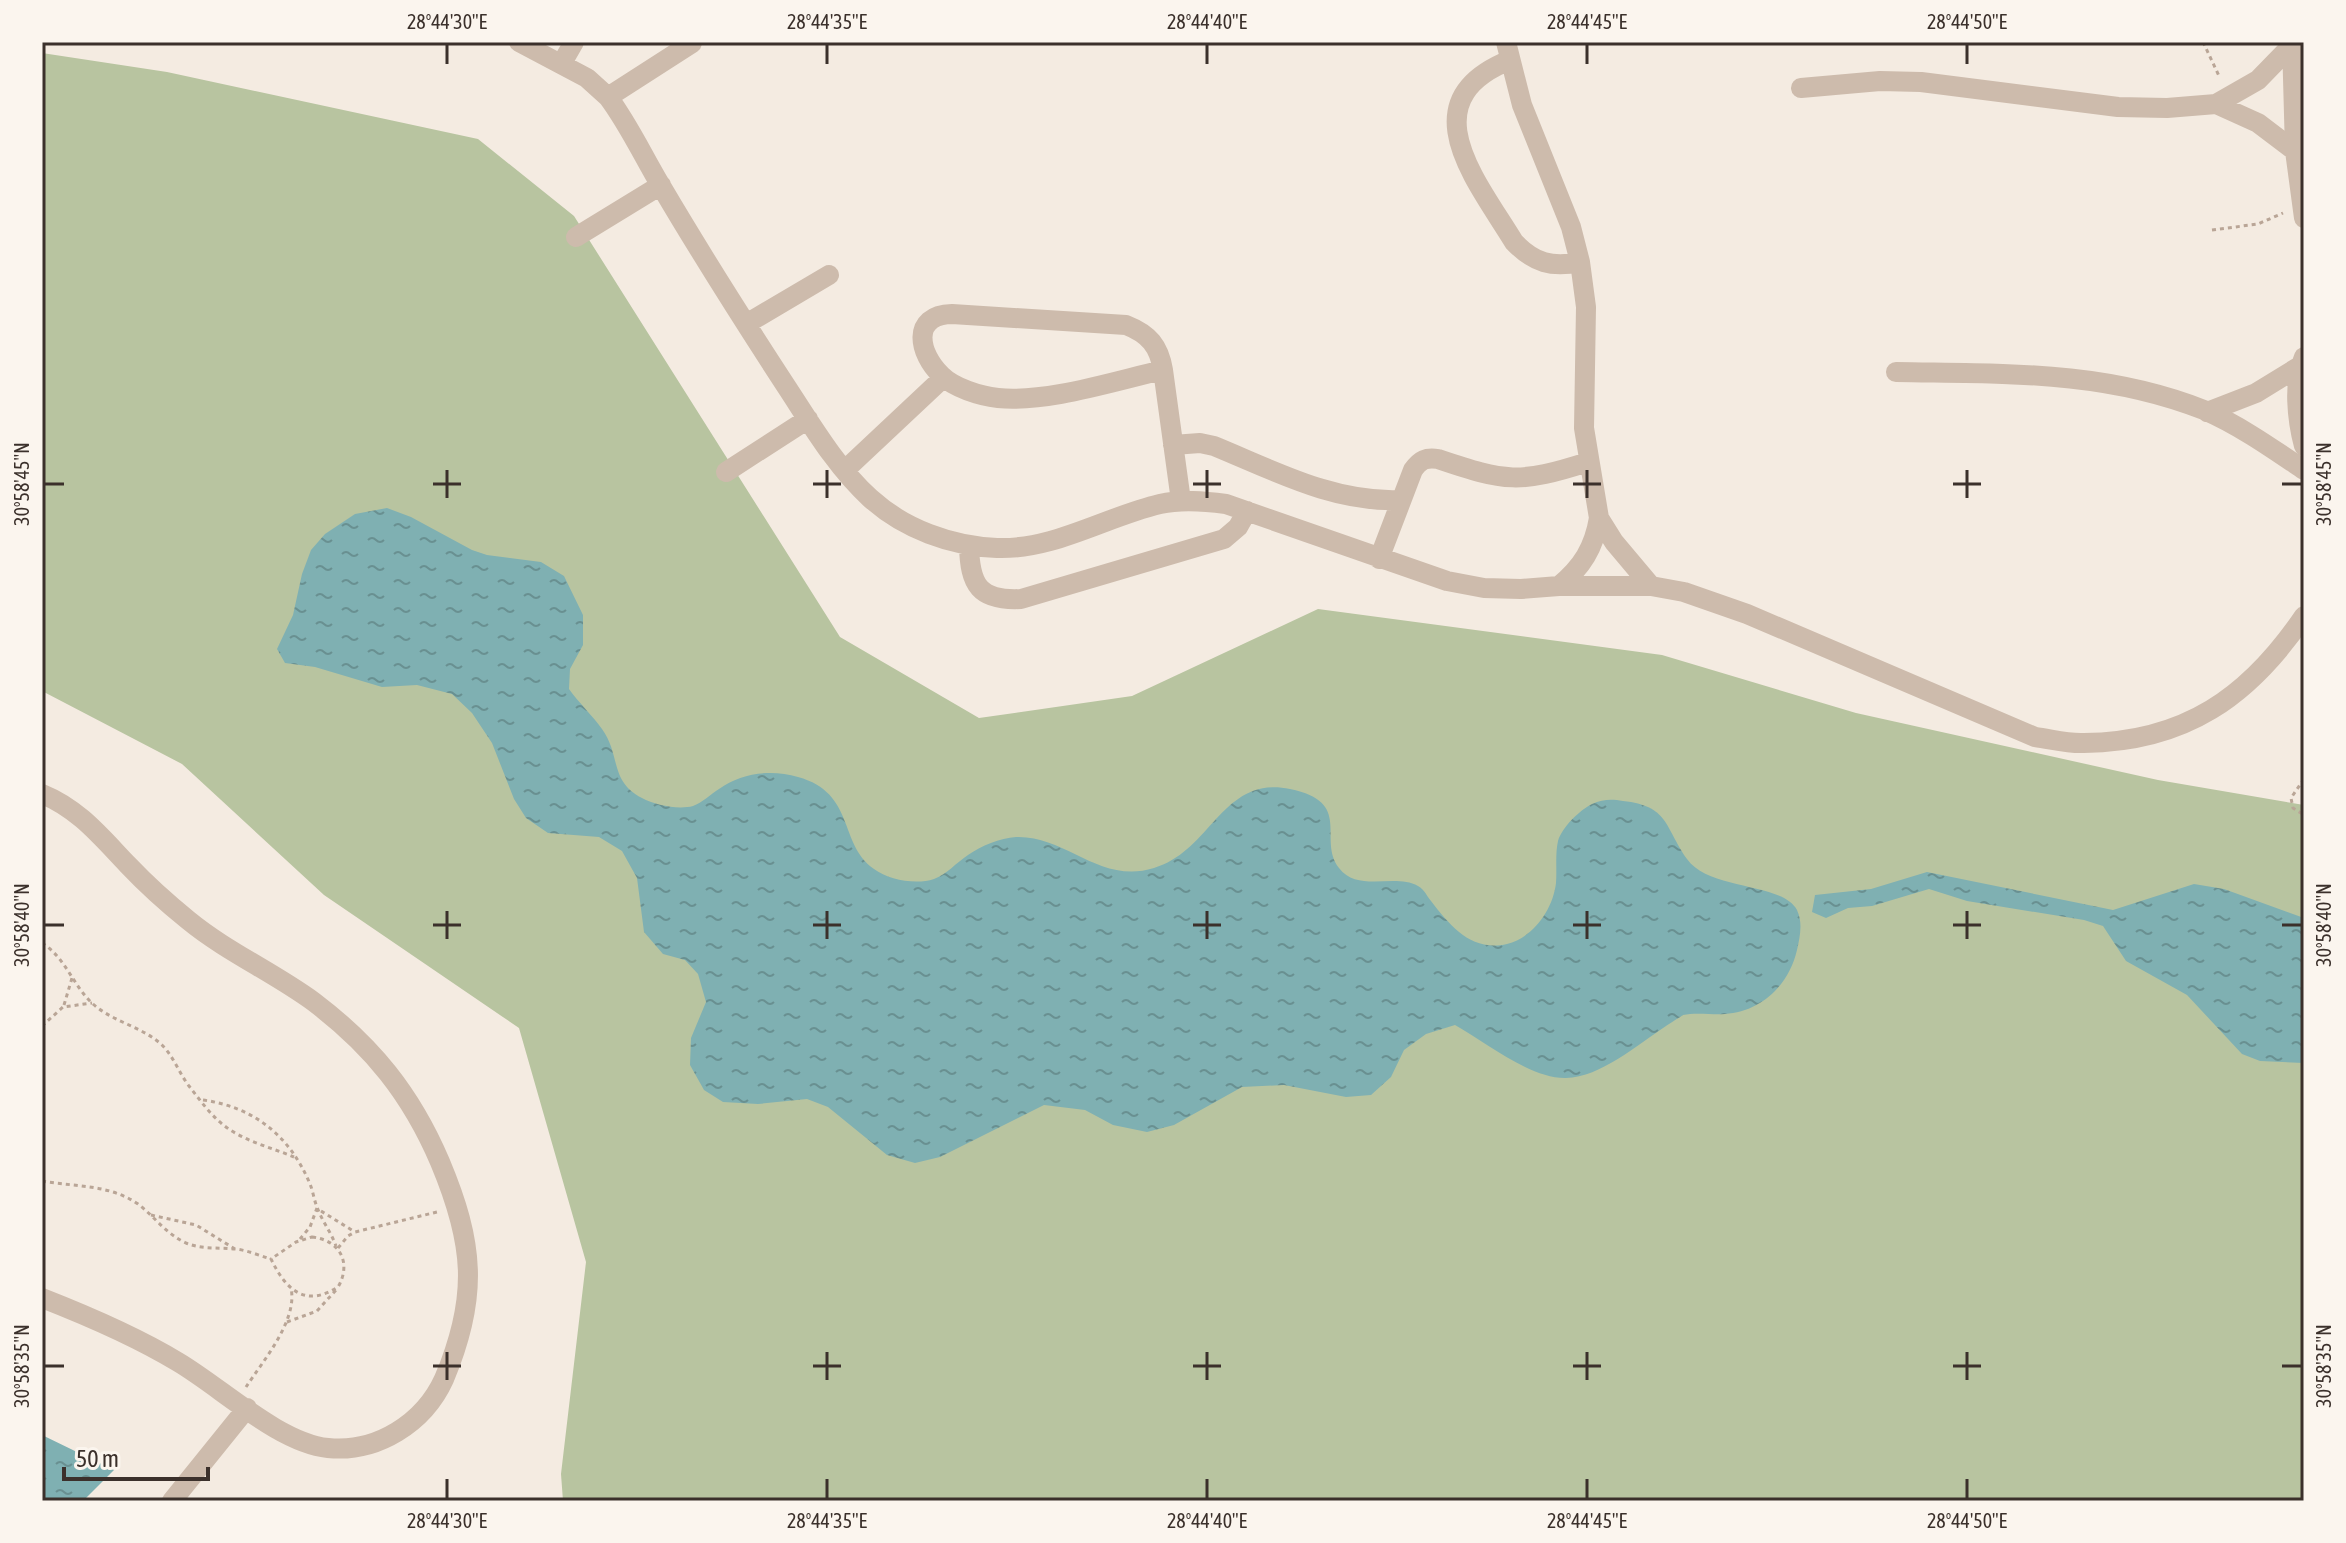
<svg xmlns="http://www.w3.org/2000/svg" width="2346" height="1543" font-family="'Asap Condensed',sans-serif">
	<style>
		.grass { fill: #b8c4a0 }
		.water { fill: url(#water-ripples) }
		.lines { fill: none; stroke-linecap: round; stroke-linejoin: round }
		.path { stroke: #b9a596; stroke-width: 3; stroke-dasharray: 4 4; stroke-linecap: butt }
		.minor { stroke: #cdbbac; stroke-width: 20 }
		.ticks { fill: none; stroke: #3b302b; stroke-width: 3 }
		.neatline { fill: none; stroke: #3b302b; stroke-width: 3 }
		.ticks-label { font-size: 20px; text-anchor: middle; fill: #3b302b }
	</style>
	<defs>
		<pattern id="water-ripples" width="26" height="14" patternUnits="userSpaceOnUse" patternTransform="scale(2)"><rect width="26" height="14" fill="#7fb0b2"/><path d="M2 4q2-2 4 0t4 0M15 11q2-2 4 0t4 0" fill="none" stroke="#699091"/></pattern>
	</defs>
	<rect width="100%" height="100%" fill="#f4ebe1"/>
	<path class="grass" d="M42 53 167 72 478 139 574 216 840 637 979 718 1132 696 1318 609 1662 655 1856 713 2158 780 2304 805V1501H563L561 1474 586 1262 519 1028 324 895 182 764 42 691Z"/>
	<path class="water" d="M387 508 411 517 472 550 487 555 541 562 564 576 583 615V645L570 669 569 689C579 703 592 715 602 729 621 755 609 781 642 798 655 805 678 810 693 806 702 803 711 794 719 789 741 773 771 769 798 777 856 793 838 844 874 869 889 880 916 885 934 879 946 875 957 862 968 855 981 846 1000 838 1016 837 1066 835 1100 885 1154 868 1212 851 1222 775 1290 789 1354 802 1317 839 1339 868 1358 893 1395 873 1418 886 1425 890 1426 895 1431 901 1451 927 1472 952 1507 944 1534 937 1553 909 1556 883 1557 869 1555 854 1558 841 1562 827 1580 810 1592 804 1603 799 1612 799 1623 801 1669 806 1664 826 1687 859 1710 891 1782 882 1797 910 1803 923 1800 937 1797 950 1789 985 1761 1012 1725 1014 1712 1015 1696 1012 1683 1015 1682 1016 1667 1025 1666 1026 1637 1045 1601 1077 1566 1078 1531 1079 1485 1042 1455 1025L1426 1034 1404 1050 1391 1077 1371 1095 1346 1097 1284 1085 1242 1087 1174 1125 1147 1132 1113 1125 1085 1110 1044 1105 940 1157 915 1163 887 1155 828 1107 807 1099 758 1104 723 1102 704 1090 690 1065 691 1038 706 1002 698 974 685 960 663 954 644 932 637 878 622 851 599 837 548 833 526 818 514 799 492 743 472 713 452 694 417 685 382 687 315 667 285 663 277 649 293 615 302 574 311 550 325 534 355 514Z
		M1927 872 2113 910 2194 884 2224 889 2304 918V1063L2260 1061 2242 1054 2187 995 2126 961 2103 926 2084 920 1967 901 1929 889 1872 906 1848 908 1826 918 1812 912 1815 895 1871 889Z
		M42 1435 114 1470 83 1501H42Z"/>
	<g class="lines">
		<path class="path" d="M2203 42 2220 78
			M2212 230 2258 224 2283 213
			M2304 779 2291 798 2293 808 2304 815
			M42 943C66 958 73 986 93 1004 113 1022 143 1027 162 1045 174 1057 179 1073 189 1086 203 1104 216 1123 237 1134 255 1144 275 1149 294 1157
			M64 1005 72 978
			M42 1026 63 1007 92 1003
			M203 1100C254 1107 290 1136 310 1184 313 1191 314 1200 317 1207 322 1221 331 1232 336 1246
			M42 1181C75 1187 109 1184 138 1204 155 1217 166 1234 186 1243 203 1250 218 1247 235 1249 247 1250 260 1256 271 1259
			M321 1211 355 1232
			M151 1215 196 1225 235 1249
			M312 1237C340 1240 352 1263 338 1287 305 1308 286 1290 271 1259L296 1242Z
			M300 1239 310 1227 317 1208
			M338 1248 348 1236 355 1232 437 1212
			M287 1322 317 1311 336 1290
			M246 1387C263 1361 298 1320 291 1288"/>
		<path class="minor" d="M519 42 587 78 608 97C629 125 643 156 661 186 701 254 743 320 786 386 811 424 836 467 870 498 904 529 951 546 997 548 1054 550 1105 517 1160 504 1182 499 1204 501 1226 504L1447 581 1484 588 1521 589 1559 586H1651L1684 592 1747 614 2035 737C2051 739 2068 744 2084 743 2185 742 2249 697 2304 616
			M1506 42 1522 105 1571 227 1580 262 1586 307 1584 428 1599 518 1614 542 1651 586
			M2292 42 2295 151 2304 218
			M1510 60C1408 101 1477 181 1514 242 1534 263 1552 268 1580 262
			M562 63 574 42
			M1801 88 1880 81 1921 82 2118 107 2167 108 2216 104 2258 80 2292 45
			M608 97 692 43
			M2216 104 2258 123 2295 151
			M576 237 661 185
			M746 324 829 275
			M2304 357C2293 382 2297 420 2304 446
			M1163 370C1114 381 1047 403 998 398 980 396 954 388 941 375 919 354 910 315 952 314L1126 325C1149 334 1159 346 1163 370L1181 501
			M1896 372C2003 374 2103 370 2204 410 2239 425 2273 449 2304 470
			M2207 412 2256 393 2300 366
			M1173 445 1200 443 1214 446C1275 471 1334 503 1401 500
			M845 470 943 378
			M726 472 808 419
			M969 546C970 585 979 601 1021 599L1224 539 1238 527 1247 511
			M1379 559 1413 470C1420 460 1426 457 1438 459 1506 482 1519 484 1588 462
			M1559 586C1582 567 1594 548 1599 518
			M42 794C79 809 101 837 128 865 146 884 167 903 188 920 227 952 273 972 314 1002 372 1046 411 1094 440 1162 474 1243 479 1296 444 1379 424 1423 377 1453 328 1448 279 1443 222 1388 178 1362 135 1336 88 1316 42 1298
			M172 1501 247 1408"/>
	</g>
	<path class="ticks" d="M447 44V64M827 44V64M1207 44V64M1587 44V64M1967 44V64M447 470V498M827 470V498M1207 470V498M1587 470V498M1967 470V498M44 484H64M433 484H461M813 484H841M1193 484H1221M1573 484H1601M1953 484H1981M2282 484H2302M447 911V939M827 911V939M1207 911V939M1587 911V939M1967 911V939M44 925H64M433 925H461M813 925H841M1193 925H1221M1573 925H1601M1953 925H1981M2282 925H2302M447 1352V1380M827 1352V1380M1207 1352V1380M1587 1352V1380M1967 1352V1380M44 1366H64M433 1366H461M813 1366H841M1193 1366H1221M1573 1366H1601M1953 1366H1981M2282 1366H2302M447 1479V1499M827 1479V1499M1207 1479V1499M1587 1479V1499M1967 1479V1499"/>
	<rect width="2346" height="1543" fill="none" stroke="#fbf5ee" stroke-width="88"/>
	<path d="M64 1467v12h144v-12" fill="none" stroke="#3b302b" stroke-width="4"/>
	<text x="76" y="1467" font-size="24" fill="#3b302b" stroke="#fbf5ee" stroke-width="6" paint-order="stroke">50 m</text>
	<rect x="44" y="44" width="2258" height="1455" class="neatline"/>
	<g class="ticks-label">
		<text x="447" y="29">28°44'30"E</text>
		<text x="827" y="29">28°44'35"E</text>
		<text x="1207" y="29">28°44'40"E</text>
		<text x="1587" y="29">28°44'45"E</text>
		<text x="1967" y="29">28°44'50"E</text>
		<text transform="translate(22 484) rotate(-90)" y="7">30°58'45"N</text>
		<text transform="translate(2324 484) rotate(-90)" y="7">30°58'45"N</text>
		<text transform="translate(22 925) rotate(-90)" y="7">30°58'40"N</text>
		<text transform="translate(2324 925) rotate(-90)" y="7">30°58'40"N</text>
		<text transform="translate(22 1366) rotate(-90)" y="7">30°58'35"N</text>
		<text transform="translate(2324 1366) rotate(-90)" y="7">30°58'35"N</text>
		<text x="447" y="1528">28°44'30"E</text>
		<text x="827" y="1528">28°44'35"E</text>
		<text x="1207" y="1528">28°44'40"E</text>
		<text x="1587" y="1528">28°44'45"E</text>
		<text x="1967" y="1528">28°44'50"E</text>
	</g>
</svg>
